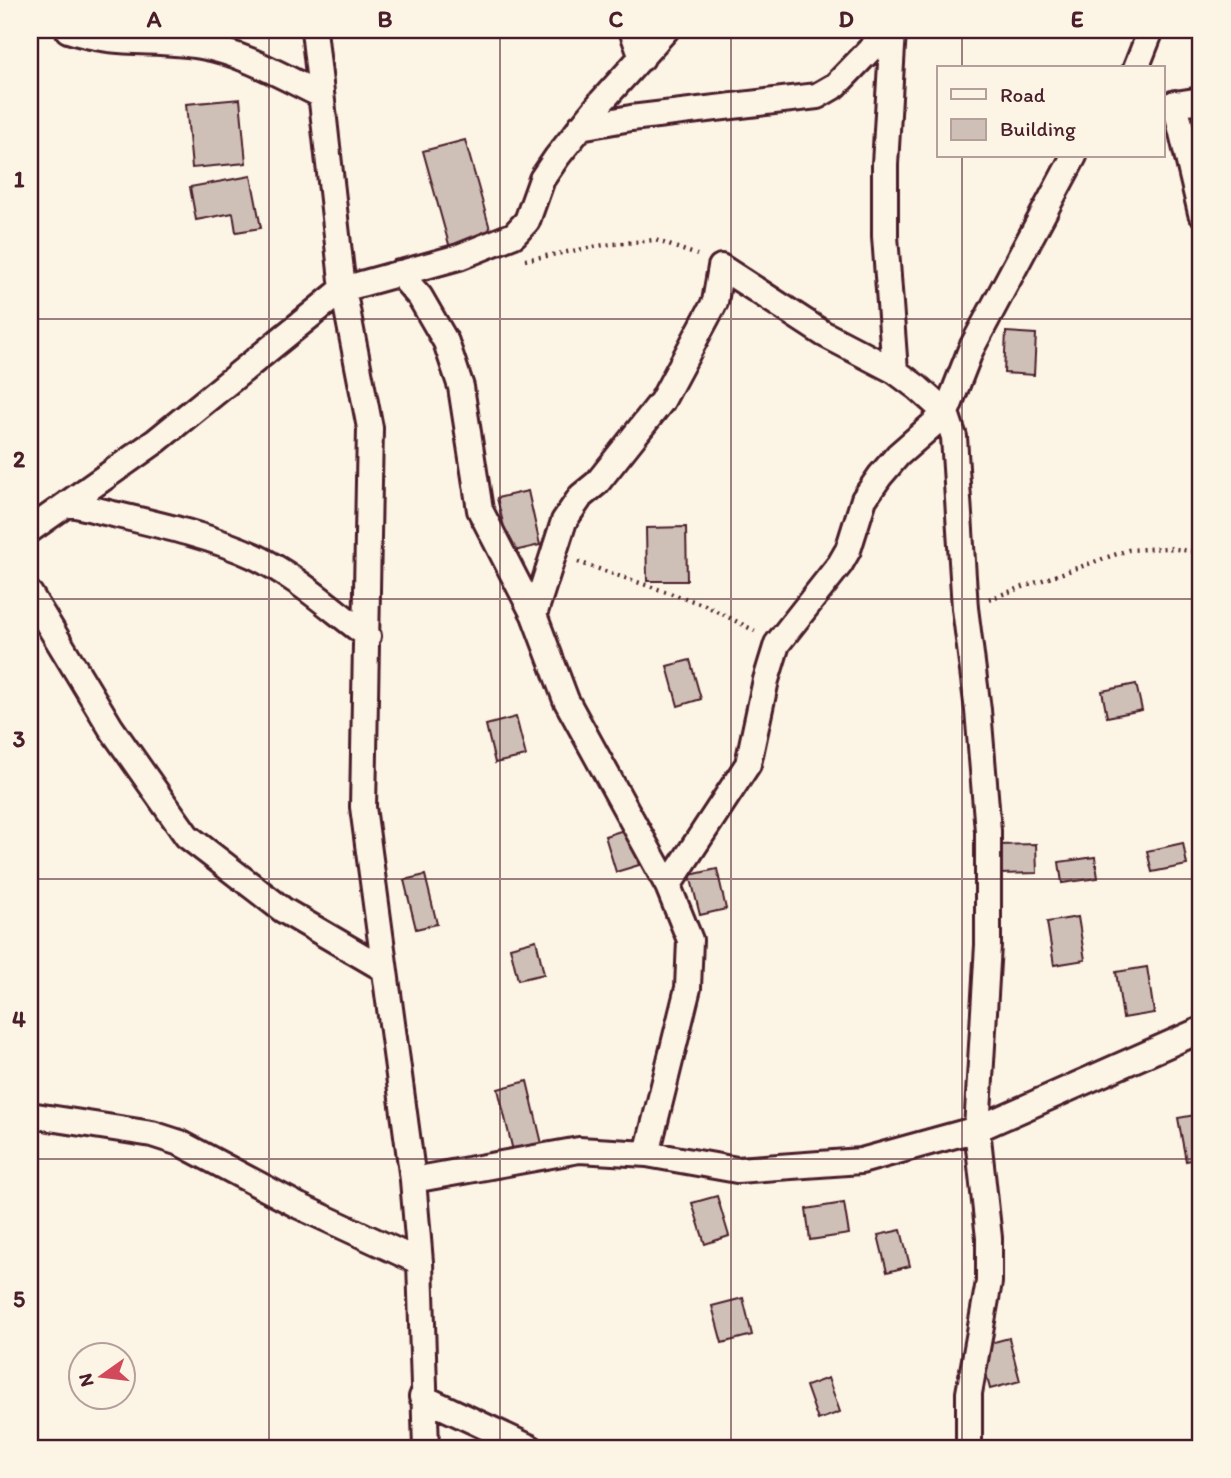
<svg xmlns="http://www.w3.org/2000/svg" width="1231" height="1478" font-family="Itim,sans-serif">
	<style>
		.building { fill: #cfc0b7; stroke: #4a1f2b; stroke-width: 2 }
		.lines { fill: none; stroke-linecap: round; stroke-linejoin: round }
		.street-casing { stroke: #4a1f2b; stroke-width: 30 }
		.path { stroke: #4a1f2b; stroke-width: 4.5; stroke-dasharray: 2 5; stroke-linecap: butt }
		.street { stroke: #fcf5e5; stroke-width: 24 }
		.grid { fill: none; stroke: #4a1f2b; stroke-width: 2; stroke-opacity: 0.55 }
		.neatline { fill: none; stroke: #4a1f2b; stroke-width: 2.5 }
		.grid-label { font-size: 23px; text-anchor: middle; font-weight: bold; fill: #4a1f2b }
	</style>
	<rect width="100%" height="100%" fill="#fcf5e5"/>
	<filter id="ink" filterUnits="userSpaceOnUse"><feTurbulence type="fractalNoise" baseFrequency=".0143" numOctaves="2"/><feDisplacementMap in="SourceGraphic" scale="14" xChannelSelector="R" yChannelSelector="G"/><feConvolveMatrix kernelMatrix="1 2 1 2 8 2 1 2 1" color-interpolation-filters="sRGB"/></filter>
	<g filter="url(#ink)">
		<path class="building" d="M240 99 246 163 192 168 186 104Z
			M465 140 492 236 450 248 423 151Z
			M251 176 261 228 236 232 233 213 196 220 190 187Z
			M1006 332 1036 334 1034 375 1004 373Z
			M528 491 540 545 510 552 497 498Z
			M686 527 687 581H647L646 528Z
			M690 660 701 699 678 706 667 666Z
			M1136 684 1142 710 1107 717 1102 691Z
			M516 717 526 756 495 763 486 725Z
			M627 829 639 865 616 872 605 836Z
			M1183 843 1187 865 1152 872 1147 851Z
			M1036 844 1037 873 1000 874 999 845Z
			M1095 857 1098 878 1062 883 1059 862Z
			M717 869 726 909 700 915 690 875Z
			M425 875 437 924 416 929 404 880Z
			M1078 917 1085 960 1054 965 1047 922Z
			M536 940 544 974 518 980 510 947Z
			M1147 967 1154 1013 1123 1018 1116 972Z
			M527 1081 543 1148 514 1155 498 1089Z
			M1201 1114V1158L1186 1161 1178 1118Z
			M717 1196 729 1236 705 1244 692 1203Z
			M844 1203 849 1234 810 1240 806 1209Z
			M901 1230 910 1266 887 1272 878 1235Z
			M743 1298 752 1335 722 1343 712 1306Z
			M1009 1338 1020 1381 990 1389 979 1346Z
			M828 1378 840 1412 818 1420 806 1386Z"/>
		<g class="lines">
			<g class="street-casing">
				<path id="street" d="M68 30C115 46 155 38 201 46 243 53 283 77 321 95
					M314 30 343 289 370 428 363 807 413 1180 420 1262 426 1448
					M632 30 642 58
					M893 30 885 164V236L895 371
					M1136 68 1151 30
					M1175 103 1201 213
					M1163 106 1201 100
					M580 127 631 118 817 96 836 85 889 30
					M399 273 420 297 446 342 461 387 480 510 534 615 566 700 668 886 690 940 688 988 647 1154
					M68 503C129 519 197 530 254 556 296 576 331 609 368 636
					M30 530 156 441 343 289 459 257 514 235 527 221 542 179 557 157 601 102 666 30
					M30 594 111 728 187 836 283 910 384 969
					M534 615 564 521 581 496 597 483 662 401 715 302 721 267 824 334 895 371 918 388 946 413 954 437 965 608 978 710 988 831V945L977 1129 989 1238V1282L969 1393V1448
					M668 886 748 764 766 680 777 644 840 564 848 550 864 499 880 476 898 455 946 413 971 349 1074 156
					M30 1115 152 1134 180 1143 299 1206 420 1262
					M413 1180 579 1150 647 1154 737 1170 861 1161 977 1129 1201 1030
					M422 1397 531 1448"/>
			</g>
			<path class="path" d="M525 260 604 245 655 240 697 255
				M578 562 705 605 755 631
				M989 599 1128 550 1167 548 1201 552"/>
			<use href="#street" class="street"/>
		</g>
	</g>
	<path class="grid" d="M269 30V1448M500 30V1448M731 30V1448M962 30V68M962 156V1448M30 319H1201M30 599H1201M30 879H1201M30 1159H1201"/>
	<rect width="1231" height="1478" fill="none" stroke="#fcf5e5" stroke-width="77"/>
	<rect x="937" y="66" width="228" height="91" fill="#fcf5e5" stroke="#b59f9b" stroke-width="2"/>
	<rect x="951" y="89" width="35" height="10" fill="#fcf5e5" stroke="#b59f9b" stroke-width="2"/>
	<text x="1000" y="102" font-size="21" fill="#4a1f2b">Road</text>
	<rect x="951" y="119" width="35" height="21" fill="#cfc0b7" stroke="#b59f9b" stroke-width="2"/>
	<text x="1000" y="136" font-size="21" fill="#4a1f2b">Building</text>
	<g transform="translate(102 1376) rotate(256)"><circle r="33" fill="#fcf5e5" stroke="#b59f9b" stroke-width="2"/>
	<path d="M0-5L12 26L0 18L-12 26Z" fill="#d1495b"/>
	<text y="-10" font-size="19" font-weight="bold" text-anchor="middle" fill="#4a1f2b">N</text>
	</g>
	<rect x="38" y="38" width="1154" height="1402" class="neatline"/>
	<g class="grid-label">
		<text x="154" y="27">A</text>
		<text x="385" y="27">B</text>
		<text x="616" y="27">C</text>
		<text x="846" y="27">D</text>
		<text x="1077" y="27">E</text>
		<text x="19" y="187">1</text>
		<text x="19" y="467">2</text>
		<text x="19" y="747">3</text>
		<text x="19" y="1027">4</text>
		<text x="19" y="1307">5</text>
	</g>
</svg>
